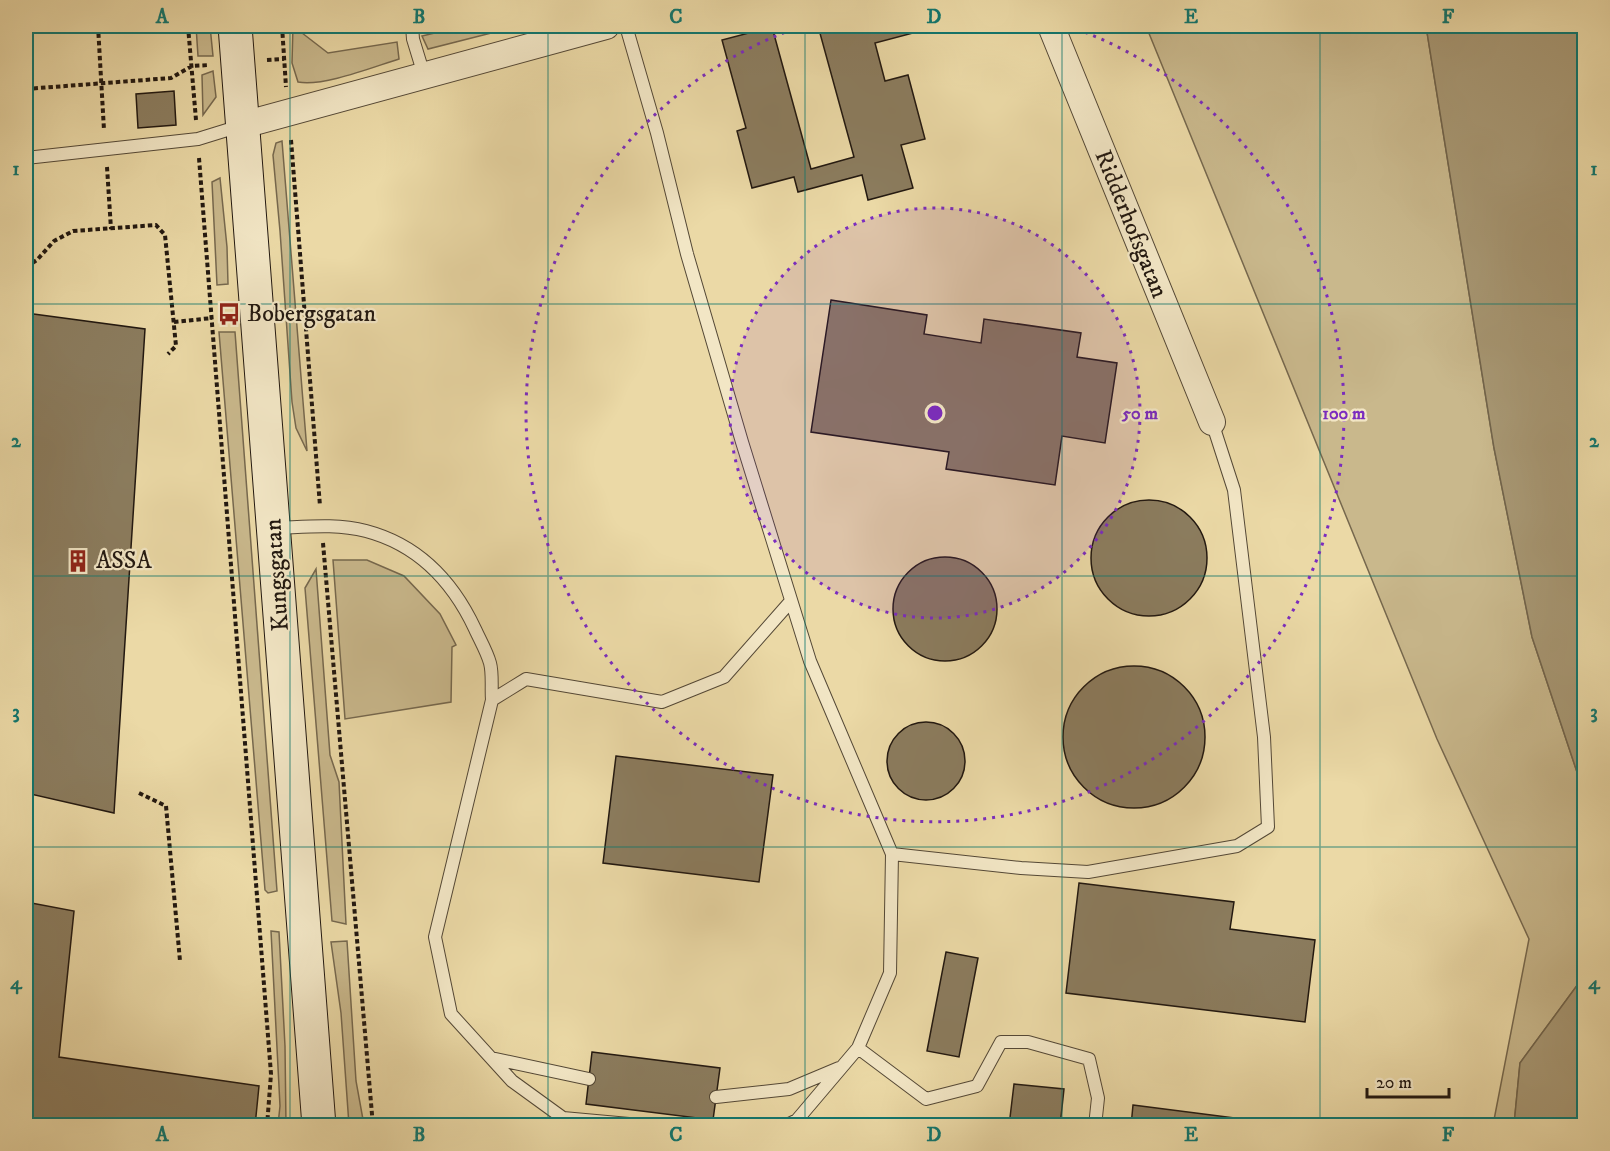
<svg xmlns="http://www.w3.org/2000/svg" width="1610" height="1151" font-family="'IM FELL DW Pica',serif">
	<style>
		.green { fill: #c9b88c; stroke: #76684e; stroke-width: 1.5 }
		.water { fill: #a79773; stroke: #72644b; stroke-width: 1.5 }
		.building { fill: #8b7c5e; stroke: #221810; stroke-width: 1.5 }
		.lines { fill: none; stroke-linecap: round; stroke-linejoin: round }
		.lane-casing { stroke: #544836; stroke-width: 14 }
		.street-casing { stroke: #544836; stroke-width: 28 }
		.secondary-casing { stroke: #221810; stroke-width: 35 }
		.path { stroke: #221810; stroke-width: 4; stroke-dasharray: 4.5 3; stroke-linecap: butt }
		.lane { stroke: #f2e6c5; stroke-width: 12 }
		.street { stroke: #f2e6c5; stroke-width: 26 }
		.secondary { stroke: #f2e6c5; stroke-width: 33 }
		.grid { fill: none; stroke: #0f766e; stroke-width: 1.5; stroke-opacity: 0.55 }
		.ring { fill: none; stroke: #7b2cbf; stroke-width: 3; stroke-dasharray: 3 6 }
		.labels { text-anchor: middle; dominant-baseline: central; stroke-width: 4.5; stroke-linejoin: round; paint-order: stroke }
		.street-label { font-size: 24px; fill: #221810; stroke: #f2e6c5 }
		.poi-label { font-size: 24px; fill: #221810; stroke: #f2e6c5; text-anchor: start }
		.centre { fill: #7b2cbf; stroke: #f2e6c5; stroke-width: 3 }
		.ring-label { font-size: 18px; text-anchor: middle; font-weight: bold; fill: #7b2cbf; stroke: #f2e6c5; stroke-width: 4.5; stroke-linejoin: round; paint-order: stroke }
		.neatline { fill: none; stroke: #0f766e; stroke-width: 2 }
		.grid-label { font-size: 20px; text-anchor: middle; font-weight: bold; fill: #0f766e }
	</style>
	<rect width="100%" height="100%" fill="#ebd9a6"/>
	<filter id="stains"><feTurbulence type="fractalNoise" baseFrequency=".00333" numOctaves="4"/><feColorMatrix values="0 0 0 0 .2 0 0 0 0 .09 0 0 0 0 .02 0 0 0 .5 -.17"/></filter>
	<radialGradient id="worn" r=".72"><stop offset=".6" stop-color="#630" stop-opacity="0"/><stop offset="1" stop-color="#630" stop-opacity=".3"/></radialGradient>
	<path class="green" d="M196 26H210L213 56H198Z
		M293 26 328 53 397 42 399 59C373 67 323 87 298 82L292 63Z
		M464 26H519L428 49 422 36Z
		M1146 26H1426L1494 448 1532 637 1584 793V976L1520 1063 1514 1125H1493L1529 939 1437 739Z
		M213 71 216 97 203 115 202 75Z
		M282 141 307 451 296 428 292 402 280 231 273 155 276 143Z
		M220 178 227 247 228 284 217 285 212 182Z
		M219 332H235L277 891 268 893 265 890Z
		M333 560H367L404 576 440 614 456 645 452 647 451 702 345 719Z
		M316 569 330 755 339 782 346 924 332 921 305 588Z
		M271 931 279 932 285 1046 286 1125H278L280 1106Z
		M347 941 356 1081 364 1125H349L341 1013 331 942Z"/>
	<path class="water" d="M1426 26H1584V793L1532 637 1494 448Z
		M1584 976V1125H1514L1520 1063Z"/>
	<path class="building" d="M818 26H932V28L875 43 885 81 908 75 925 139 901 145 913 188 868 200 862 175 798 192 794 177 752 188 737 131 746 128 722 40 772 27 811 169 854 157Z
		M174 91 176 125 138 128 136 94Z
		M831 300 927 315 924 334 981 343 984 319 1081 333 1077 357 1117 363 1105 443 1062 436 1055 485 946 469 949 452 811 432Z
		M26 313 145 329 114 813 26 793Z
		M1091 558a58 58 0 1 1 116 0a58 58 0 1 1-116 0Z
		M893 609a52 52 0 1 1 104 0a52 52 0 1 1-104 0Z
		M1063 737a71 71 0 1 1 142 0a71 71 0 1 1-142 0Z
		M887 761a39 39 0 1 1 78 0a39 39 0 1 1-78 0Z
		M616 756 773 775 759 882 603 863Z
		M1079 883 1234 902 1230 929 1315 940 1305 1022 1066 993Z
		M26 902 74 911 59 1057 259 1086 255 1126H48L26 1122Z
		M946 952 978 958 959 1057 927 1051Z
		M592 1052 720 1068 713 1120 586 1104Z
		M1014 1084 1064 1089 1060 1126H1009Z
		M1133 1105 1297 1126H1131Z"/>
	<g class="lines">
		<g class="lane-casing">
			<path id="lane" d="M412 26 413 39 424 75
				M626 26 657 133 687 254 742 442 810 661 892 854 890 973 858 1048 797 1120 785 1126
				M26 158 198 139 240 126
				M274 528C305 527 336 523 366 531 419 545 453 582 475 629 480 640 487 652 490 663 493 674 491 689 492 700L435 937 451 1014 512 1081 563 1118 651 1126
				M492 700 526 679 662 702 724 677 791 601
				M892 854 1021 868 1088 872 1237 846 1268 827 1264 737 1234 490 1212 422
				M858 1048 926 1099 977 1086 1001 1042H1028L1089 1059 1098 1098 1095 1126
				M491 1058 589 1079
				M716 1097 789 1089 839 1068"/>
		</g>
		<g class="street-casing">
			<path id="street" d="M1051 26 1212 422
				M243 125 606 26"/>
		</g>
		<g class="secondary-casing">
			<path id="secondary" d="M235 26 319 1126"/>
		</g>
		<path class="path" d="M98 26 104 130
			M188 26 196 120
			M282 26 286 87
			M267 60 284 59
			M26 89 171 78 192 66 209 65
			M291 140 320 506
			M199 158 271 1074 267 1126
			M107 167 111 229
			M26 267 37 260 54 241 73 231 156 225 165 235 176 346 168 354
			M174 322 212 318
			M323 543 373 1126
			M139 793 166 806 180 961"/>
		<use href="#lane" class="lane"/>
		<use href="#street" class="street"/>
		<use href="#secondary" class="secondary"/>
	</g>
	<path class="grid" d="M290 26V1126M548 26V1126M805 26V1126M1062 26V1126M1320 26V1126M26 304H1584M26 576H1584M26 847H1584"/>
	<circle cx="935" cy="413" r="205" fill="#7b2cbf" fill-opacity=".12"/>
	<g class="ring">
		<circle cx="935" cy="413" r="205"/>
		<path d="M1068 26A409 409 0 1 1 802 26"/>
	</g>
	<defs>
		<g id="bus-bare" transform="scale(1.8)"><path d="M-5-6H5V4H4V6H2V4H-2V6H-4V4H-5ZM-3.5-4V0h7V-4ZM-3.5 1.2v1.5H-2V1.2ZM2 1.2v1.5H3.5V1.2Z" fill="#8f2418" stroke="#f2e6c5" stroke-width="2.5" paint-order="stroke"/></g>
		<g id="building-bare" transform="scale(1.8)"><path d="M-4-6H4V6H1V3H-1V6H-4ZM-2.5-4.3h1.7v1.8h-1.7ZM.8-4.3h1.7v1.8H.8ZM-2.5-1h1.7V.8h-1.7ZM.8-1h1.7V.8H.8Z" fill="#8f2418" stroke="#f2e6c5" stroke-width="2.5" paint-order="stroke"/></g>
	</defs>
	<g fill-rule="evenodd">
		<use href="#bus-bare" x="229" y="314"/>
		<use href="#building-bare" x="78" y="561"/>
	</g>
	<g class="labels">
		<g class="street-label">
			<text transform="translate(1131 224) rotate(68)">Ridderhofsgatan</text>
			<text transform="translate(277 575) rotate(-94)">Kungsgatan</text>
		</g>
		<g class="poi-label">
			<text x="247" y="314">Bobergsgatan</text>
			<text x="96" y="561">ASSA</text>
		</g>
	</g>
	<circle cx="935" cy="413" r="9" class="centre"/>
	<g class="ring-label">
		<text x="1140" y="419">50 m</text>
		<text x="1344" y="419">100 m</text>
	</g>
	<rect width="1610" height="1151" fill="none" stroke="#ebd9a6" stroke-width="66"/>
	<path d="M1367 1088v9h82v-9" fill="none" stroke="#221810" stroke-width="3"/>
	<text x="1376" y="1088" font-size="18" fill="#221810" stroke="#f2e6c5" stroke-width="4.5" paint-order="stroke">20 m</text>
	<rect x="33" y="33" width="1544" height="1085" class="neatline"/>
	<g class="grid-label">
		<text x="162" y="23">A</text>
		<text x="419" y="23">B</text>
		<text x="676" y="23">C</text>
		<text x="934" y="23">D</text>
		<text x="1191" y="23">E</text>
		<text x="1448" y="23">F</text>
		<text x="16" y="175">1</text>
		<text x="1594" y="175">1</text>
		<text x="16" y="447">2</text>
		<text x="1594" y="447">2</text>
		<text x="16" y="718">3</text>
		<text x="1594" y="718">3</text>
		<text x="16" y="989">4</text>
		<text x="1594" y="989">4</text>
		<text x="162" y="1141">A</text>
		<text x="419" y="1141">B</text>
		<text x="676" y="1141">C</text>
		<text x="934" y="1141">D</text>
		<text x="1191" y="1141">E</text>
		<text x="1448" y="1141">F</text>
	</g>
	<rect width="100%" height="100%" filter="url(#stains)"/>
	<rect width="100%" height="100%" fill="url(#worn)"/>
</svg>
